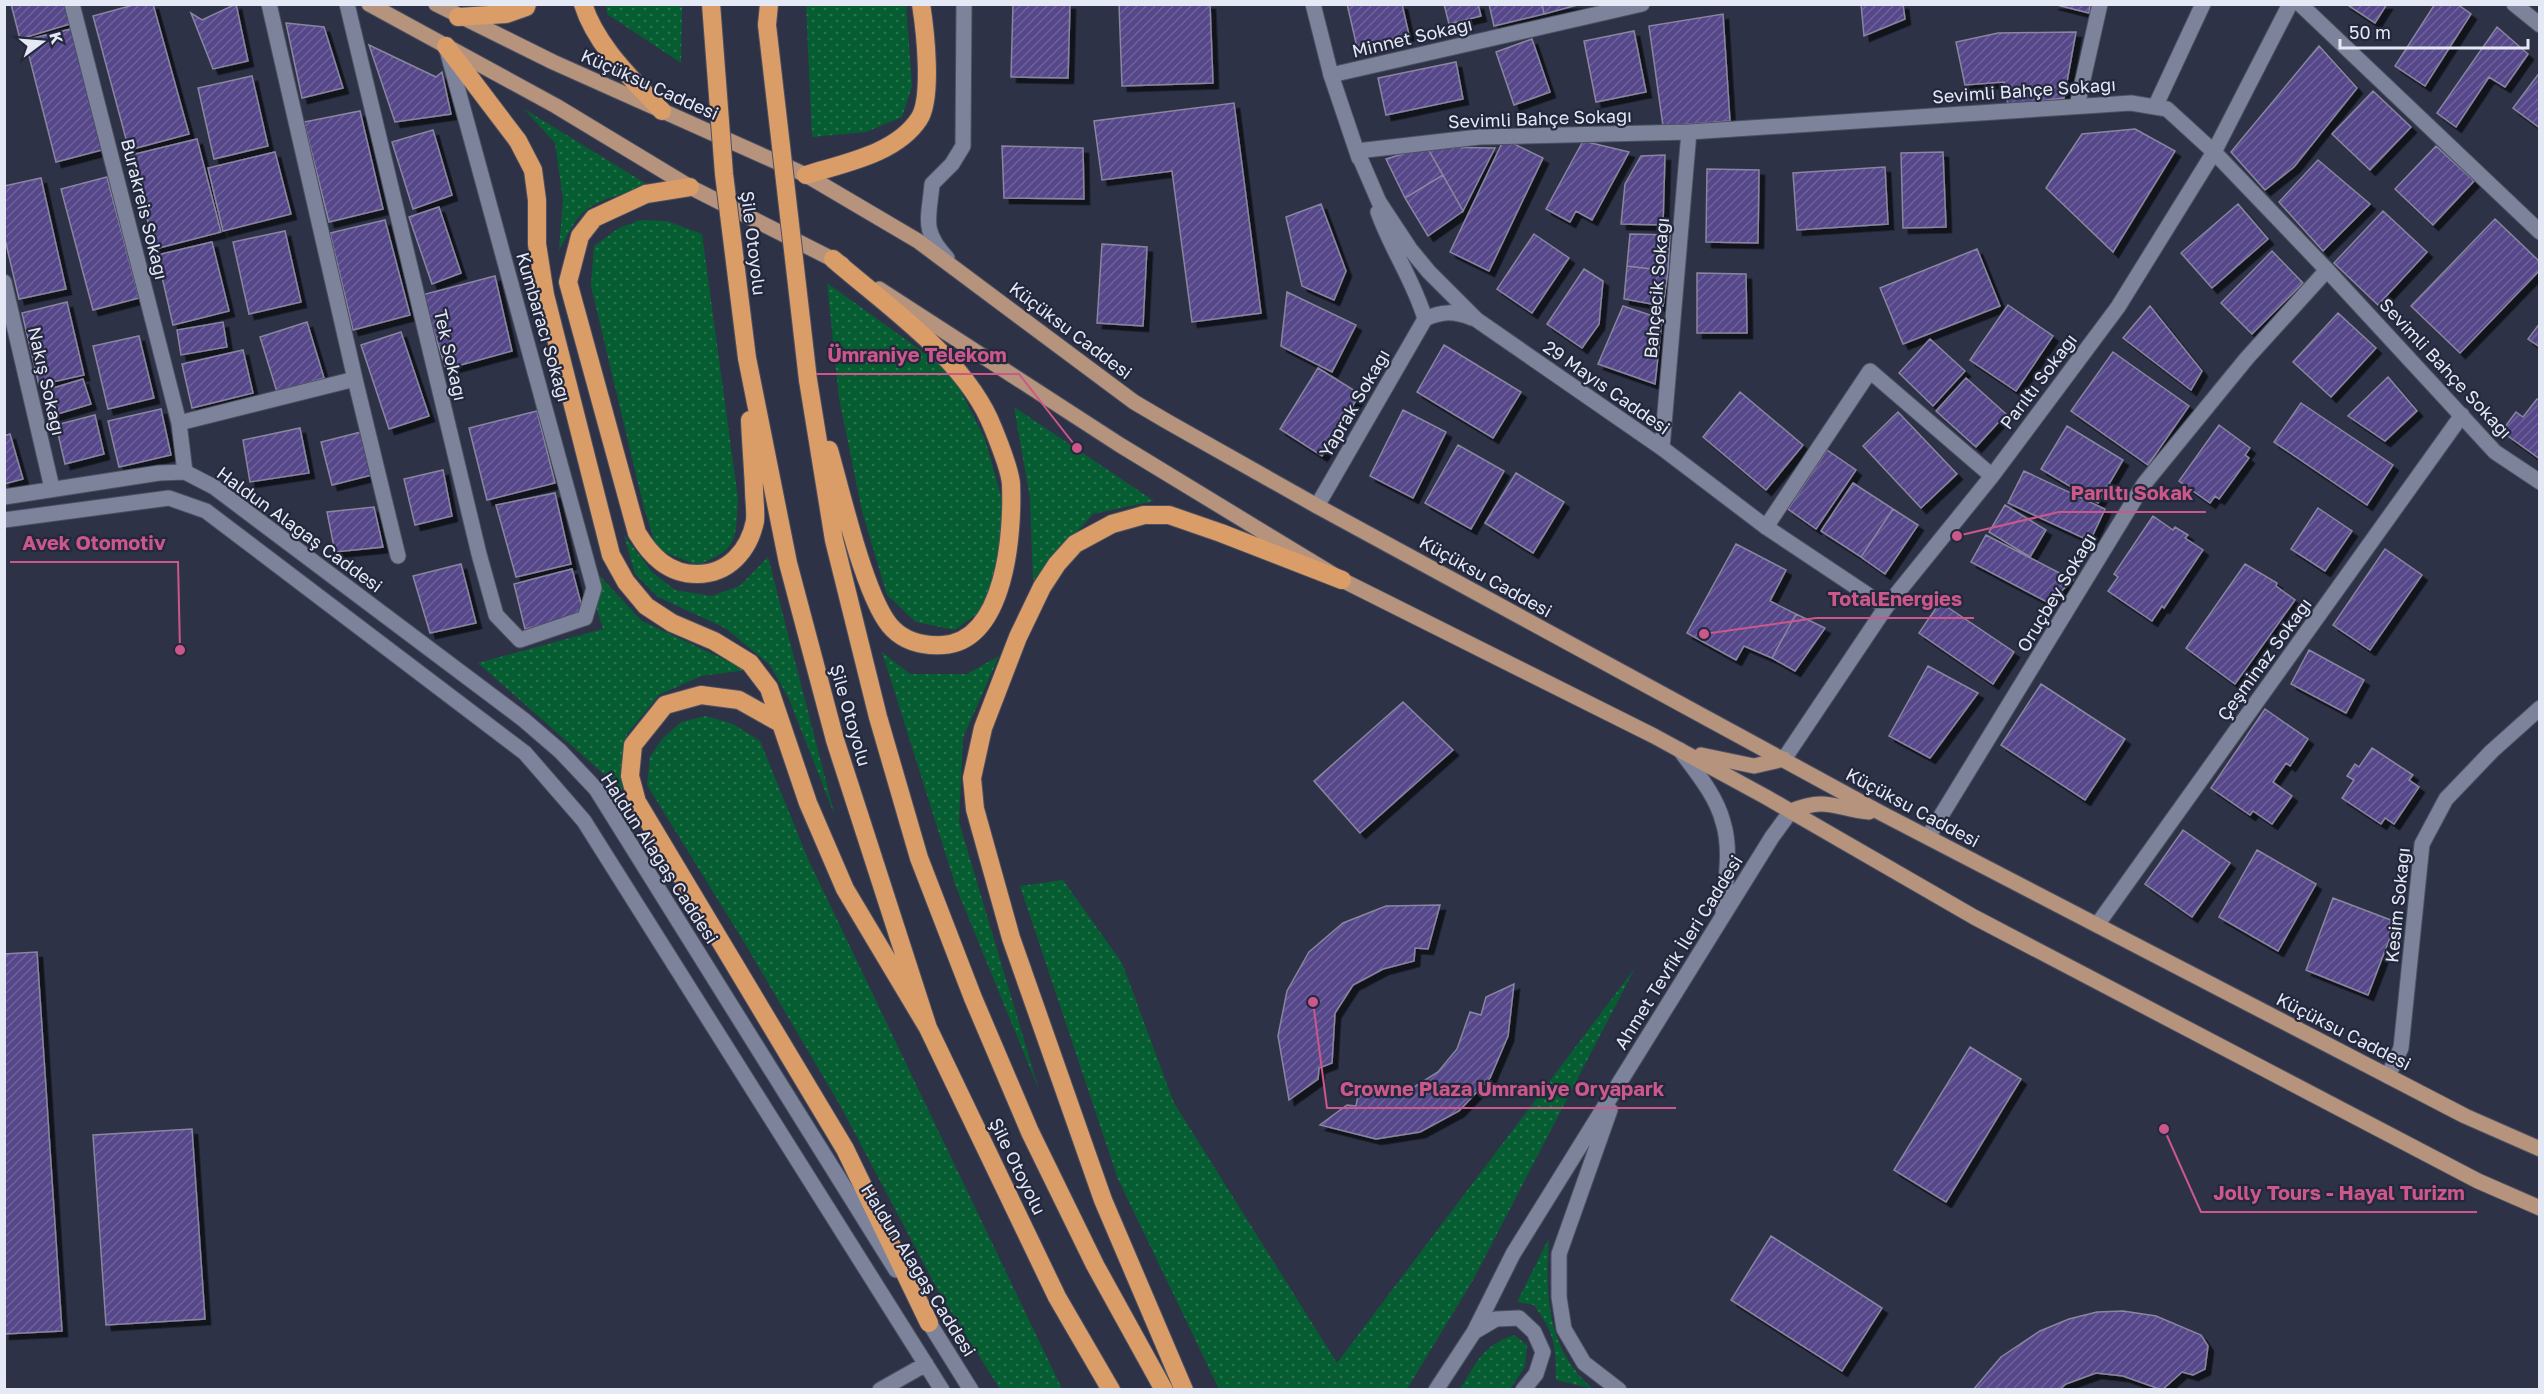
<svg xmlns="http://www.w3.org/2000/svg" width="2544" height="1394" font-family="'Golos Text',sans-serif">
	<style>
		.grass { fill: url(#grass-dots) }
		.building { fill: url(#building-hatch); stroke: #89869f; stroke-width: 1.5; filter: url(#shadow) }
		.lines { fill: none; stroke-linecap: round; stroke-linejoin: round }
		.street-casing { stroke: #4c5061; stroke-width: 17 }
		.secondary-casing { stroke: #4c5061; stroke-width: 17 }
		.primary-casing { stroke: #4c5061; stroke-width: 17 }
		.highway-casing { stroke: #4c5061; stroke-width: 20 }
		.street { stroke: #7c839b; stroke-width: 15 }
		.secondary { stroke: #7c839b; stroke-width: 15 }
		.primary { stroke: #b5937c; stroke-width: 15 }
		.highway { stroke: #db9d68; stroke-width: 18 }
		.highway-bridge-casing { stroke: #4c5061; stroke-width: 20; stroke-linecap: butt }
		.highway-bridge { stroke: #db9d68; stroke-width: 18 }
		.labels { text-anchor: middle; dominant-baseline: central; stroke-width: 4.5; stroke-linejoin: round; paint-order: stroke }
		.street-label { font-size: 18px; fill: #e5e9f6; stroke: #24283c }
		.leader { fill: none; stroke: #cc578a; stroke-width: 2 }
		.callout-dot { fill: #cc578a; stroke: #24283c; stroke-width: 2 }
		.callout-label { font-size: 20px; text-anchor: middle; font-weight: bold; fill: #cc578a; stroke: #24283c; stroke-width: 4.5; stroke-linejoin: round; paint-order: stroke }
	</style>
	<defs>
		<pattern id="grass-dots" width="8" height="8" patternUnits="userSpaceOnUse" patternTransform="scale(1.5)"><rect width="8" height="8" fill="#065d32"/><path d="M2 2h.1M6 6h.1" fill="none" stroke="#2a7450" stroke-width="1.8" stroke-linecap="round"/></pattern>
		<pattern id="building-hatch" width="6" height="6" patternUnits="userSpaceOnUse" patternTransform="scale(1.5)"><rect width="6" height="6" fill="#554789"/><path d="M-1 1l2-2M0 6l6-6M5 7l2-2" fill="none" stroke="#6d629a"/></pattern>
		<filter id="shadow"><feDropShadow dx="5.5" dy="5.5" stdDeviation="0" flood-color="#0009"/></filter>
	</defs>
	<rect width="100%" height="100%" fill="#2e3247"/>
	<path class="grass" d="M606 5H682L681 63 607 14Z
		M806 5H906L912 86 902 117 866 132 812 137Z
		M524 109 653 188C629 192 595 198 579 217 571 226 566 239 559 250L563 200 555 143Z
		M640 220 667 221 702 234 738 499C735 541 739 549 697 565L657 549 644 508 591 286 594 246 619 228Z
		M827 283 951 372 985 439 1002 500 998 569 983 609 955 630 916 622 887 595 862 511 839 398Z
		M1014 407 1154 501 1093 514 1033 581 1030 498Z
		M624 535 652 572 675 590 712 596 741 585 768 557 835 816 789 699 770 665 725 628 658 597 635 574Z
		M581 556 642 621 747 670 701 676 659 695 627 734 622 790 478 663 603 629Z
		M882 652 910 674H967L999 656 963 738 959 822 1039 1090 956 887Z
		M706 716 733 724 760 741 808 859 1062 1389H1000L940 1294 841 1107 744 942 647 785 650 757 662 739 681 722Z
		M1063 880 1122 963 1174 1103 1337 1363 1635 968 1473 1280 1407 1389H1219L1118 1179 1020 886Z
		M1549 1238C1545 1296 1547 1349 1593 1389L1556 1380C1556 1346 1555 1334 1534 1305L1517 1302Z
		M1514 1335 1527 1345 1525 1367 1510 1389H1460C1478 1361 1481 1347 1514 1335Z"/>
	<path class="building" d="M11 4H65L70 24 20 39Z
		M137 4H153L189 134 129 150 93 16Z
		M236 4 248 61 213 69 191 13 202 20Z
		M1013 4H1070L1068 78 1011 77Z
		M1119 4H1210L1213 83 1122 86Z
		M1347 4H1402L1409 35 1357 47Z
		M1444 4H1478L1481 16 1449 24Z
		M1489 4H1542L1544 14 1494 26Z
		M1542 4H1581L1544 14Z
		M1861 4H1903L1905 19 1864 36Z
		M2053 4H2090L2089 13Z
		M2346 4H2387L2375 23Z
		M2435 4H2457L2471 14 2425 86 2395 66Z
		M1723 14 1730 121 1663 126 1649 26Z
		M286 23 324 27 343 88 302 98Z
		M2497 27 2528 54 2505 87 2489 77 2456 127 2437 113Z
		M71 29 102 150 56 162 25 40Z
		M1634 31 1646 92 1596 102 1584 41Z
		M2076 32 2064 98 2008 105 2004 82 1965 85 1956 42 1998 33Z
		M1532 39 1550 92 1514 105 1496 52Z
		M369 45 436 77 442 72 451 114 395 122Z
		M2319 46 2357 88 2294 167 2265 190 2231 152Z
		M1456 62 1463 99 1386 115 1378 78Z
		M2540 72V128L2513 108Z
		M252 76 268 146 214 159 198 88Z
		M2373 91 2411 127 2370 170 2332 134Z
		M1234 103 1261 313 1192 322 1172 171 1102 180 1094 121Z
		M360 111 383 209 329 222 304 122Z
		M2135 129 2175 151 2113 252 2046 188 2082 134Z
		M433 130 452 195 413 209 392 142Z
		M197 139 221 232 155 249 131 155Z
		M1504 139 1543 158 1489 271 1450 252Z
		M1583 141 1629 152 1592 220 1576 211 1570 222 1546 209Z
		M1002 146 1083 148 1084 199 1004 198Z
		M2436 146 2474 181 2433 225 2395 189Z
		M1427 147 1495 148 1463 211Z
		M1427 147 1443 175 1405 198 1386 159Z
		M275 152 291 214 223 231 208 168Z
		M1943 152 1946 227 1903 228 1901 153Z
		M1665 155 1663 225 1621 224 1625 184 1641 156Z
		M2318 160 2370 204 2323 251 2279 202Z
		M1885 167 1888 224 1797 230 1793 173Z
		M1707 169 1759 170 1758 243 1706 242Z
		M1443 175 1463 211 1428 236 1405 198Z
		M107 177 139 298 93 310 61 189Z
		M41 178 66 289 19 299 4 235V186Z
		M1321 204 1346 271 1334 300 1302 286 1286 217Z
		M2238 204 2268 239 2212 288 2181 253Z
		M439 207 461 273 432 284 409 217Z
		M2383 211 2427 252 2378 305 2334 263Z
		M2495 219 2540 262V270L2460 353 2411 306Z
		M385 220 410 315 353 330 330 233Z
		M285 231 301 302 249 314 233 242Z
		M1534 234 1569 258 1532 313 1497 289Z
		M1630 234 1670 235 1668 271 1627 266Z
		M212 242 229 311 173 325 157 255Z
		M1102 244 1147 247 1143 326 1097 323Z
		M1977 249 2000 306 1903 344 1880 288Z
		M2272 251 2303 283 2252 334 2221 303Z
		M1627 266 1668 271 1663 306 1624 299Z
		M1584 269 1603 281 1599 324 1582 348 1547 324Z
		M1697 273 1746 274 1747 333H1697Z
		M495 276 512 351 446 369 422 295Z
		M1287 292 1356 325 1332 372 1281 346Z
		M67 302 84 375 39 385 22 313Z
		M2008 305 2053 336 2016 391 1970 360Z
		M1623 306 1662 319 1655 384 1598 364Z
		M2150 306 2202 371 2191 390 2123 338Z
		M2338 313 2376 348 2331 397 2293 362Z
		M223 322 227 347 181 355 177 330Z
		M307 322 324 378 277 392 260 337Z
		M2540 323V347L2528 339Z
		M401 332 429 416 389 429 361 345Z
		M139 336 154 398 108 409 93 346Z
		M1930 339 1965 371 1933 406 1899 373Z
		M1444 345 1521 392 1493 438 1417 392Z
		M243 350 253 393 192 408 182 364Z
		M2113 352 2189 406 2148 465 2071 411Z
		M1318 368 1360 394 1322 456 1280 429Z
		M2388 377 2417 411 2385 441 2348 416Z
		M1966 378 2006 414 1976 447 1936 411Z
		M83 379 91 404 51 416 43 391Z
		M1740 392 1803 445 1766 490 1703 437Z
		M2537 399 2540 401V459L2508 436 2510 432 2504 428 2516 412 2523 417Z
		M2301 403 2393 465 2367 505 2274 442Z
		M161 409 171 455 119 467 108 421Z
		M1403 410 1446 432 1413 498 1370 476Z
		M537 411 555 483 487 500 469 428Z
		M1898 412 1957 474 1921 508 1863 446Z
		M95 415 104 454 65 464 56 425Z
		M2219 425 2250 448 2245 455 2249 458 2219 499 2215 496 2210 503 2179 481Z
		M2067 426 2123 460 2098 503 2041 469Z
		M300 428 309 473 250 482 243 440Z
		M361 432 372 475 332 485 321 442Z
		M10 434 23 479 4 484V436Z
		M1458 445 1504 471 1471 529 1425 503Z
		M1827 450 1856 470 1816 529 1788 509Z
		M443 470 452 516 415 525 404 479Z
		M2024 471 2105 509 2090 541 2008 503Z
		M1516 473 1564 502 1533 553 1485 523Z
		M1853 483 1893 509 1861 557 1821 531Z
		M555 493 571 564 516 577 496 505Z
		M2005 505 2046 530 2030 557 1989 532Z
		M374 507 383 547 335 552 327 512Z
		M2318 508 2352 531 2325 571 2291 549Z
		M1893 509 1918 525 1885 574 1861 557Z
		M2153 516 2173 530 2175 527 2188 535 2185 538 2203 550 2164 608 2162 606 2152 621 2108 591 2118 577 2114 574Z
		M1986 535 2073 580 2049 603 1971 562Z
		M1736 544 1786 570 1770 601 1796 614 1772 658 1744 646 1736 660 1687 633Z
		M2385 549 2422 575 2370 650 2333 625Z
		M461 564 476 623 430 633 413 576Z
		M2245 564 2277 583 2276 586 2295 600 2235 684 2186 648Z
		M572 569 584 615 525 629 514 584Z
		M1940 602 2014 652 1993 684 1919 633Z
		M1796 614 1825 628 1795 671 1772 658Z
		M2309 650 2364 680 2346 713 2291 684Z
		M1928 666 1978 693 1930 758 1889 736Z
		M2041 684 2125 739 2085 800 2001 745Z
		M1403 702 1453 750 1360 833 1314 781Z
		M2265 709 2308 739 2290 766 2286 763 2273 782 2292 796 2272 824 2253 811 2250 815 2211 788Z
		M2372 748 2413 775 2409 780 2419 787 2394 824 2385 818 2381 824 2342 798 2354 780 2347 776 2355 764 2359 767Z
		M2183 830 2230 863 2192 917 2145 884Z
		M2257 850 2316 884 2278 951 2219 917Z
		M2333 898 2396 922 2368 995 2306 970Z
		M1440 905 1428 949 1415 948 1414 961 1383 969 1353 985 1335 1013 1332 1063 1319 1068 1318 1079 1289 1100 1278 1036 1287 991 1309 952 1343 923 1386 906Z
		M37 952 62 1331 4 1334V954Z
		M1514 984 1508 1036 1490 1078 1459 1111 1420 1132 1376 1139 1320 1125 1347 1105 1356 1106 1359 1090 1380 1096 1411 1089 1438 1072 1457 1049 1470 1012 1481 1015 1486 997Z
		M1970 1047 2021 1079 1946 1202 1894 1170Z
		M192 1129 205 1319 106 1325 93 1135Z
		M1771 1236 1882 1308 1842 1371 1731 1300Z
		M2123 1311 2156 1316 2201 1335 2208 1346 2205 1369 2193 1375 2182 1372 2162 1390 2123 1376 2096 1373 2066 1384 2059 1390H1973L2001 1357 2040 1331 2069 1319 2097 1312Z"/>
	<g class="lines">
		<g class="street-casing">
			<path id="street" d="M72 4 179 423 185 472
				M347 4 479 554 496 615 520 640 585 618 594 588 447 50
				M2300 4 2540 232
				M2514 4 2540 25
				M1331 75 1642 4
				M2077 106 2100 4
				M2155 107 2203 4
				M1357 151 1479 137 1689 132 2131 103 2167 109 2214 152 2327 270 2495 452 2540 482
				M4 282 52 488
				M355 379 398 556
				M179 423 355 379 269 4
				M1662 448 1689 132
				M1766 527 1870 371 1992 476
				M1886 607 1992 476 2118 307 2214 152 2290 4
				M1928 837 2144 484 2247 358 2327 270
				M2097 925 2462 415
				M2388 1076 2401 1048 2422 844 2446 799 2492 751 2540 708"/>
		</g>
		<g class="secondary-casing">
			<path id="secondary" d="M1313 4 1331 75 1359 158
				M1357 151 1379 202 1410 249 1429 272 1477 320 1662 448 1766 527 1886 607 1784 759
				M1378 212C1391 249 1414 281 1425 319
				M947 258C921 230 929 219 932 184L952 164 963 146 964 4
				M1425 319C1442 311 1454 311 1472 318
				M4 497 159 473 185 472 214 487 524 720 560 751 596 789 896 1270
				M1317 506 1425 319
				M4 520 169 498 206 511 525 753 584 821 942 1390
				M1680 750C1696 772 1716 795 1723 822 1732 850 1725 885 1723 915
				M1610 1110 1559 1254V1297L1564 1329 1584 1363 1619 1390
				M923 1313 971 1390
				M1474 1332 1496 1319 1519 1318 1534 1332 1543 1352 1536 1374 1523 1390
				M880 1390 926 1364
				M1436 1390 1474 1332 1513 1254 1772 837 1791 811"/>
		</g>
		<g class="primary-casing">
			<path id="primary" d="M369 4 556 106 690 187 842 264
				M436 4 553 62 806 175 918 241 1134 402 1168 422 1317 506 1881 813 2465 1116 2540 1149
				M879 289 1120 445 1342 580 1654 736 1766 797 1974 917 2478 1181 2540 1208
				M1701 755 1754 766 1784 759
				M1791 811C1828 796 1835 809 1869 812"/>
		</g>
		<g class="highway-casing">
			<path id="highway" d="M583 4C596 46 633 80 662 111
				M458 17 506 14 526 7 527 4
				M767 25 769 4
				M446 46 518 141 533 170 537 200V244L545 295 611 555 626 582 646 606 672 623 714 641 750 663 769 688 808 803 845 889 928 1028
				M806 175C844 163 896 154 919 119 933 98 925 29 921 4
				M690 187 646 194 594 218 580 236 568 282 637 533C651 556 668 574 697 574 729 574 749 550 755 521 756 511 754 499 754 489 753 466 751 443 750 420
				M747 358 788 563 835 740 928 1028 1057 1297 1111 1390
				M808 380 834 540 878 717 919 858 973 998 1030 1132 1095 1265 1164 1390
				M829 450C841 491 866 603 893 629 906 642 924 646 943 645 1006 641 1013 532 1011 484 1010 469 999 443 993 428 967 360 887 306 833 259
				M780 723 739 700 701 695 665 705 633 745 630 776 637 802 845 1149 929 1323
				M1184 1390 1103 1200 1011 938 975 809 972 778 983 728 1018 637 1042 587 1057 564 1075 544 1112 524 1144 515H1169L1221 533 1342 580"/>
		</g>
		<use href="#street" class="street"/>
		<use href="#secondary" class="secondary"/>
		<use href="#primary" class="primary"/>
		<use href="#highway" class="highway"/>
		<g class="highway-bridge-casing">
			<path id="highway-bridge" d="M711 4 724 174 747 358
				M767 25 808 380"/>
		</g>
		<use href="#highway-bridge" class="highway-bridge"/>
	</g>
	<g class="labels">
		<g class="street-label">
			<text transform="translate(1412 37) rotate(-13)">Minnet Sokağı</text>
			<text transform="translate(650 84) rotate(24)">Küçüksu Caddesi</text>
			<text transform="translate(2024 90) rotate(-4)">Sevimli Bahçe Sokağı</text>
			<text transform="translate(1540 118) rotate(-2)">Sevimli Bahçe Sokağı</text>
			<text transform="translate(145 209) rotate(76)">Burakreis Sokağı</text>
			<text transform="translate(754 243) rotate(83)">Şile Otoyolu</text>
			<text transform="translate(1656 288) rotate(-85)">Bahçecik Sokağı</text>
			<text transform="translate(544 327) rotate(74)">Kumbaracı Sokağı</text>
			<text transform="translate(1071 330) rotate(37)">Küçüksu Caddesi</text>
			<text transform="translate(451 355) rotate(77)">Tek Sokağı</text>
			<text transform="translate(2446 368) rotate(47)">Sevimli Bahçe Sokağı</text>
			<text transform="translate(47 381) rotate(77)">Nakış Sokağı</text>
			<text transform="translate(2038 381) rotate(-53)">Parıltı Sokağı</text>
			<text transform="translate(1607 387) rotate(35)">29 Mayıs Caddesi</text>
			<text transform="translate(1354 403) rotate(-60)">Yaprak Sokağı</text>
			<text transform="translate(300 529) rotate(36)">Haldun Alagaş Caddesi</text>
			<text transform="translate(1486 576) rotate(29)">Küçüksu Caddesi</text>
			<text transform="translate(2056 592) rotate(-59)">Oruçbey Sokağı</text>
			<text transform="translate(2264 659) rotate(-54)">Çeşminaz Sokağı</text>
			<text transform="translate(851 715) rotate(74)">Şile Otoyolu</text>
			<text transform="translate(1913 807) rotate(28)">Küçüksu Caddesi</text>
			<text transform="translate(660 858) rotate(57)">Haldun Alagaş Caddesi</text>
			<text transform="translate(2397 905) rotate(-84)">Kesim Sokağı</text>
			<text transform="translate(1678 952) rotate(-58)">Ahmet Tevfik İleri Caddesi</text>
			<text transform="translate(2344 1031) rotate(27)">Küçüksu Caddesi</text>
			<text transform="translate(1018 1166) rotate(64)">Şile Otoyolu</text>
			<text transform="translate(919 1270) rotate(58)">Haldun Alagaş Caddesi</text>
		</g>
	</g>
	<path class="leader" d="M1077 448L1019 374H816M1957 536L2059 512H2206M180 650L178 562H10M1704 634L1816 618H1974M1313 1002L1327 1108H1676M2164 1129L2201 1212H2477"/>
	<g class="callout-dot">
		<circle cx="1077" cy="448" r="6"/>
		<circle cx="1957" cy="536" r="6"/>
		<circle cx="180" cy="650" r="6"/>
		<circle cx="1704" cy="634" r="6"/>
		<circle cx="1313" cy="1002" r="6"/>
		<circle cx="2164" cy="1129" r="6"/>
	</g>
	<g class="callout-label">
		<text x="917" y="362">Ümraniye Telekom</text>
		<text x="2132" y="500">Parıltı Sokak</text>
		<text x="94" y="550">Avek Otomotiv</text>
		<text x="1895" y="606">TotalEnergies</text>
		<text x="1502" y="1096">Crowne Plaza Umraniye Oryapark</text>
		<text x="2339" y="1200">Jolly Tours - Hayal Turizm</text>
	</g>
	<rect width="2544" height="1394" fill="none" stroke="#e5e9f6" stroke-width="12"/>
	<g transform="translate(42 42) rotate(74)" stroke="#24283c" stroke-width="4.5" paint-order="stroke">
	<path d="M0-4.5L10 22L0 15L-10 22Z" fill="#e5e9f6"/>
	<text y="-9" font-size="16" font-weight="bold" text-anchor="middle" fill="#e5e9f6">K</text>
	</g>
	<path d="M2340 39v9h188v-9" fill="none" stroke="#e5e9f6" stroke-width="3"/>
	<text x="2349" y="39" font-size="18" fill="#e5e9f6" stroke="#24283c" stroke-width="4.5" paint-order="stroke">50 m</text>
</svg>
